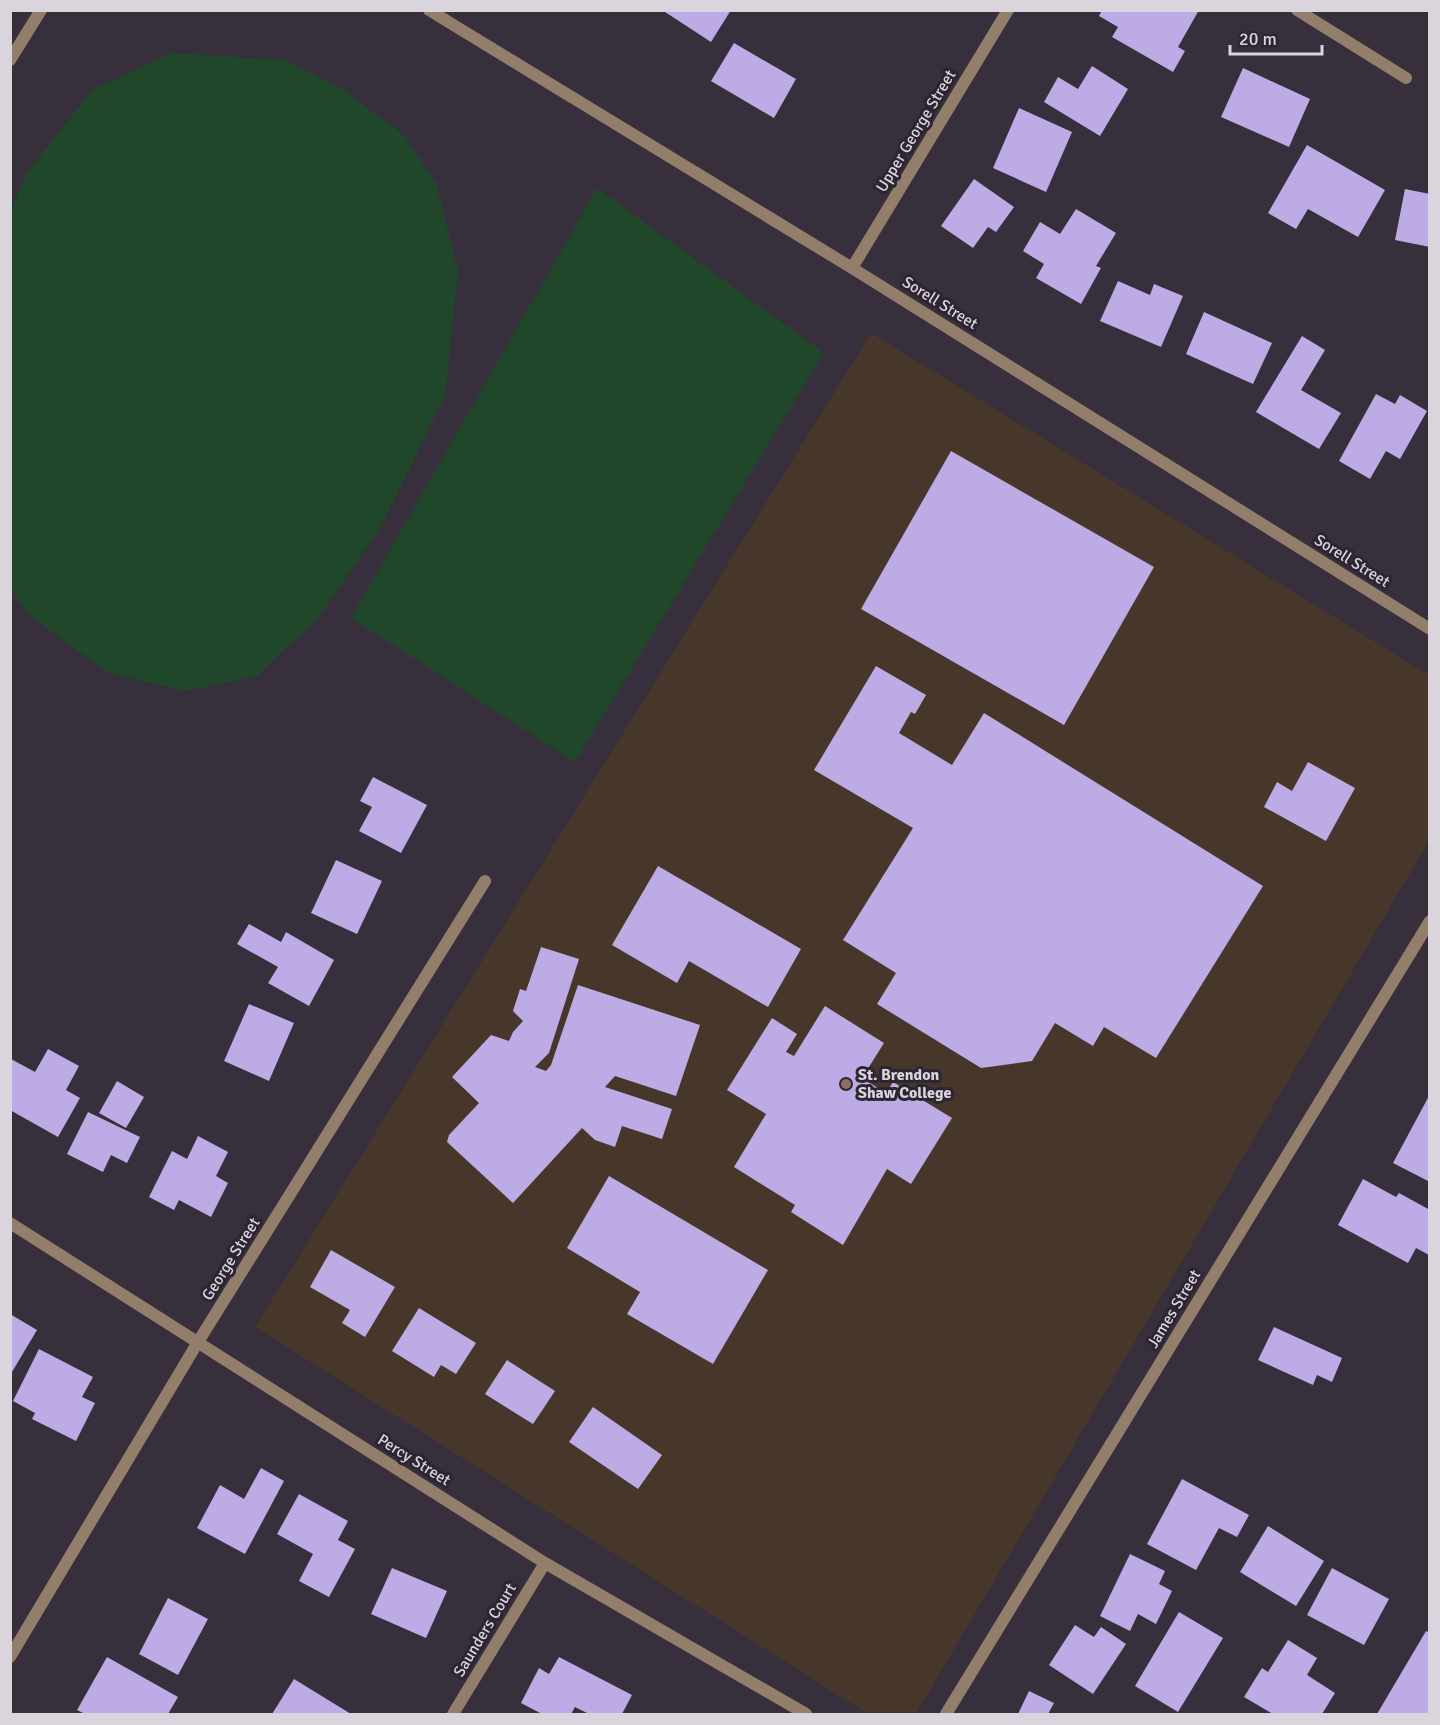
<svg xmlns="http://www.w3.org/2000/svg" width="1440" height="1725" font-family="Signika,sans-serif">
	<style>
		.education { fill: #46372a }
		.garden { fill: #204729 }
		.building { fill: #bcabe5 }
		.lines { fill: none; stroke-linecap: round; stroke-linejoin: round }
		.minor { stroke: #937e6b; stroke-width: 12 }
		.tertiary { stroke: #937e6b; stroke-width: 12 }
		.education-dot { fill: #8d6e63; stroke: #2d2532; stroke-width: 2 }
		.labels { text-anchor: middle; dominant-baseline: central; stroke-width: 6; stroke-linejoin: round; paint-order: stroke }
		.street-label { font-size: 16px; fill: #dad5dd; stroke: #2d2532 }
		.poi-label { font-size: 16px; font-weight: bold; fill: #dad5dd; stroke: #2d2532; text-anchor: start }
	</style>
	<rect width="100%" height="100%" fill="#372f3c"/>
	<path class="education" d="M871 333 1429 675V841L916 1714H868L255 1327Z"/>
	<path class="garden" d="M171 53 285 60 344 90 404 135 436 183 458 271 445 396 382 525 319 617 257 676 186 691 108 673 29 615 10 589 11 212 26 174 92 90Z
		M597 188 824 353 575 762 351 618Z"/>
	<path class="building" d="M662 10H731L711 42Z
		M1102 10H1199L1178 47 1185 51 1173 72 1112 37 1118 27 1099 16Z
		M734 43 796 79 774 118 711 81Z
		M1092 66 1128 89 1100 136 1044 102 1058 77 1078 89Z
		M1243 68 1310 99 1289 147 1221 117Z
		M1019 108 1072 132 1046 192 993 168Z
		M1307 145 1385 190 1358 237 1308 209 1296 229 1268 213Z
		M974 179 1014 207 996 232 988 227 973 248 941 226Z
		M1405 189 1430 194V247L1395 240Z
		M1076 209 1116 233 1096 266 1101 268 1081 304 1036 278 1044 264 1023 251 1040 222 1060 234Z
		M1118 281 1150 295 1154 284 1183 296 1161 347 1100 321Z
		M1204 312 1272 343 1253 384 1186 354Z
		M1302 336 1325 350 1301 390 1341 413 1319 449 1256 412Z
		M1376 394 1395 404 1400 395 1427 411 1400 459 1386 451 1370 479 1339 461Z
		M951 451 1154 567 1064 725 861 609Z
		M876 666 926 695 915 714 911 712 899 733 952 765 984 713 1263 886 1156 1058 1104 1027 1093 1046 1055 1023 1032 1061 981 1068 877 1004 896 973 843 940 913 828 814 770Z
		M1308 762 1355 788 1326 841 1264 807 1277 782 1292 791Z
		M373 777 427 805 401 853 359 831 372 807 360 801Z
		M336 860 382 881 357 934 311 913Z
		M658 866 801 949 768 1007 689 961 677 983 612 945Z
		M249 924 281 942 286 932 334 960 309 1006 268 983 278 967 237 944Z
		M541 947 579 959 549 1053 535 1067 546 1071 551 1065 578 985 700 1025 676 1096 615 1076 605 1087 672 1109 662 1139 622 1126 615 1147 595 1140 582 1128 513 1203 447 1142 449 1135 479 1103 452 1077 491 1035 509 1041 513 1032 523 1021 513 1011 520 989 526 991Z
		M249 1004 294 1023 269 1081 224 1061Z
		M825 1006 884 1043 862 1078 886 1093 893 1082 952 1118 911 1184 887 1169 843 1245 791 1212 795 1205 734 1167 766 1114 727 1090 772 1018 797 1034 786 1052 794 1056Z
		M48 1049 79 1066 66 1090 80 1098 58 1137 10 1110 11 1059 35 1072Z
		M117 1081 144 1097 126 1128 99 1113Z
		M1430 1094V1182L1393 1163Z
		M88 1112 140 1137 127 1163 111 1155 103 1172 67 1154Z
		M198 1136 228 1152 216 1176 228 1183 211 1217 179 1200 174 1210 149 1197 172 1151 187 1159Z
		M609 1176 768 1270 713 1364 627 1314 640 1292 567 1248Z
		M1363 1179 1396 1197 1399 1193 1430 1210 1429 1255 1416 1248 1408 1263 1338 1225Z
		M331 1250 395 1287 365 1337 342 1323 350 1310 310 1287Z
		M419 1308 476 1343 456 1374 441 1365 434 1377 392 1351Z
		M10 1314 37 1330 12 1372 10 1370Z
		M1274 1327 1342 1358 1332 1382 1317 1375 1313 1385 1258 1360Z
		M39 1349 93 1377 82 1397 95 1403 76 1441 32 1419 35 1413 13 1401Z
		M507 1360 555 1391 533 1424 485 1394Z
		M593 1407 662 1455 638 1489 569 1442Z
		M261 1468 284 1481 245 1554 197 1528 220 1485 244 1499Z
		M1182 1479 1249 1515 1237 1537 1219 1528 1196 1570 1147 1544Z
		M299 1494 348 1521 338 1540 355 1549 329 1597 299 1581 313 1554 277 1534Z
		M1268 1526 1324 1561 1296 1606 1240 1572Z
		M1130 1554 1165 1571 1159 1584 1172 1591 1156 1624 1138 1614 1130 1631 1100 1616Z
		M392 1568 447 1591 426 1638 371 1614Z
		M1332 1568 1389 1599 1364 1645 1307 1615Z
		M168 1598 208 1619 178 1675 139 1654Z
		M1179 1612 1223 1638 1178 1712 1135 1686Z
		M1075 1625 1094 1637 1101 1627 1126 1644 1093 1694 1049 1665Z
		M1426 1631 1430 1633V1714H1377Z
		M1288 1640 1317 1658 1307 1675 1335 1693 1322 1714H1273L1244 1697 1262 1668 1268 1672Z
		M107 1657 178 1697 168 1714H85L77 1710Z
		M559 1657 632 1695 622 1714H589L575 1707 571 1714H542L521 1703 539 1668 549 1674Z
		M294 1679 351 1714H272Z
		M1029 1691 1054 1703 1048 1714H1018Z"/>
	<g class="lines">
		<path class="minor" d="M429 10 852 268 1430 629
			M1297 10 1406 78
			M852 268 1008 10
			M10 1223 545 1563 806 1714
			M10 1657 198 1342 485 881
			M453 1714 545 1563
			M946 1714 1430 921"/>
		<path class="tertiary" d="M10 60 41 10"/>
	</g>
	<circle class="education-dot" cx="846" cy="1084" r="6"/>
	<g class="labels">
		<g class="street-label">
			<text transform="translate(916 131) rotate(-59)">Upper George Street</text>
			<text transform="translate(940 303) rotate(32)">Sorell Street</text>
			<text transform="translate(1352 561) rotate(32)">Sorell Street</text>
			<text transform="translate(231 1259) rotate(-58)">George Street</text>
			<text transform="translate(1174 1309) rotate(-59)">James Street</text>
			<text transform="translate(414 1460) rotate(32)">Percy Street</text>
			<text transform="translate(485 1630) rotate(-59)">Saunders Court</text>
		</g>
		<g class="poi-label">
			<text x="858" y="1075">St. Brendon<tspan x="858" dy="18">Shaw College</tspan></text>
		</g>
	</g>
	<rect width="1440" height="1725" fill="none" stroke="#dad5dd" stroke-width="24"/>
	<path d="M1230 45v9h92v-9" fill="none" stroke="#dad5dd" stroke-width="3"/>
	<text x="1239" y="45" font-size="18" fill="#dad5dd" stroke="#2d2532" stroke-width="4.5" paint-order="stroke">20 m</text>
</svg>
